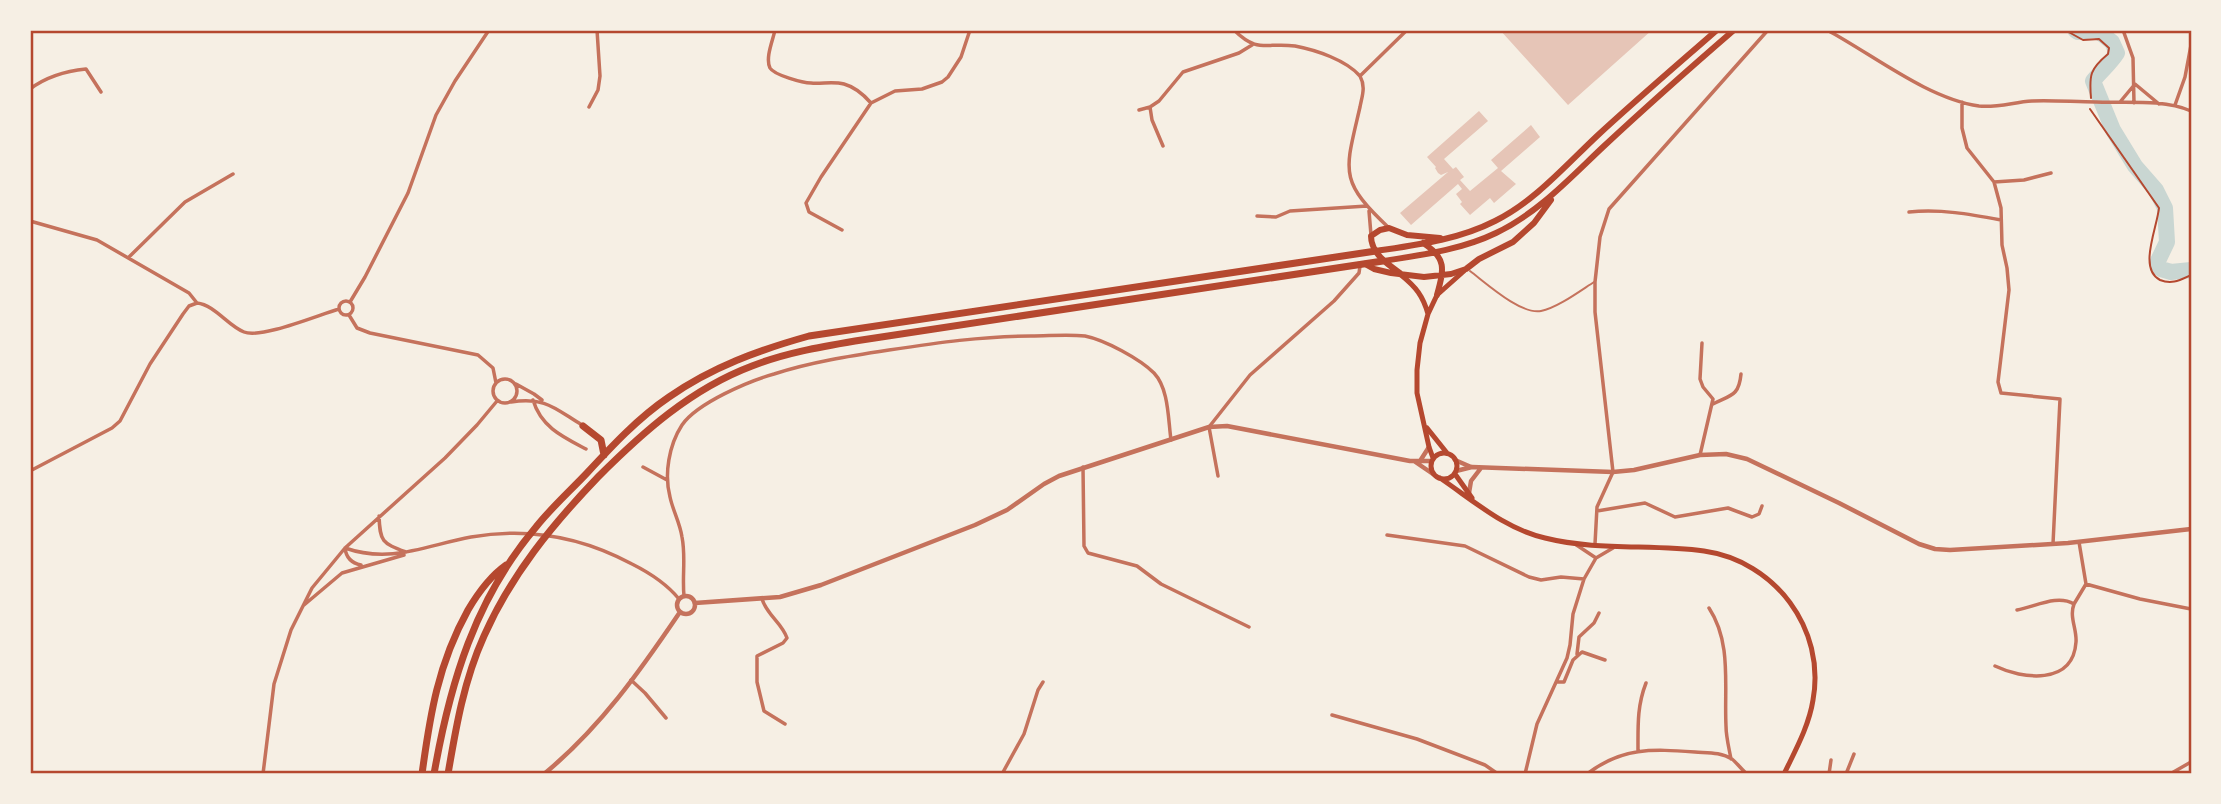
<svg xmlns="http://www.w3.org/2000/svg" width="2221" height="804" font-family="Karla,sans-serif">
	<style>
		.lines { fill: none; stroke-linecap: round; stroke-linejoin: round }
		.river { stroke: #c9d6d2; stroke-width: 16 }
		.building { fill: #e6c5b7 }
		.path { stroke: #b5482f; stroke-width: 2 }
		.service { stroke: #c5725c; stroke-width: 2 }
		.minor { stroke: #c5725c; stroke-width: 3.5 }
		.tertiary { stroke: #c5725c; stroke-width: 4.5 }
		.secondary { stroke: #b5482f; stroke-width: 5 }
		.trunk { stroke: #b5482f; stroke-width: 6 }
		.motorway { stroke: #b5482f; stroke-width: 7 }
		.neatline { fill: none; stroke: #b5482f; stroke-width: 2.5 }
	</style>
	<rect width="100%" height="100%" fill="#f6efe4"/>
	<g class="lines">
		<path class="river" d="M2075 30 2078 32 2094 30
			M2097 30 2112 42 2117 53C2110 64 2101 71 2093 81L2113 130 2135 166 2156 190 2165 208 2167 242 2157 263 2161 269 2171 272 2191 270"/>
	</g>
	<path class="building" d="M1500 30H1652L1568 105Z
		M1479 111 1488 121 1444 159 1453 169 1456 167 1464 177 1460 180 1470 191 1498 168 1491 160 1531 125 1540 137 1501 171 1516 184 1494 203 1490 198 1470 215 1460 204 1462 202 1456 194 1462 189 1458 184 1411 225 1400 213 1448 172 1441 175 1438 173 1435 168 1436 167 1427 157Z"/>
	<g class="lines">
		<path class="path" d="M2065 30 2083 40 2099 39 2109 48 2108 54C2090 69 2089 75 2091 98
			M2090 109 2159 208C2157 228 2138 269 2160 280 2172 285 2180 280 2191 275"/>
		<path class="service" d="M1470 271C1486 283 1521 315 1541 311 1557 308 1580 291 1594 282"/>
		<path class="minor" d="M775 30C773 40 765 58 770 68 774 75 803 83 811 83 822 84 833 81 844 84 855 87 864 95 871 103
			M1234 30C1258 54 1266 42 1295 46 1316 50 1346 60 1360 76 1366 87 1362 96 1360 107 1345 172 1338 180 1389 228
			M1827 30C1872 54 1928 99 1979 106 1997 108 2014 102 2032 101 2053 100 2075 102 2096 102 2127 103 2163 99 2191 111
			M2123 30 2133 58 2134 103
			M1361 75 1407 30
			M30 89C46 77 66 71 86 69L101 92
			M1962 102V128L1967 148 1994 182 2001 208 2002 245 2007 268 2009 290 1998 382 2001 393 2060 399 2053 544
			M2120 102 2135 84 2159 104
			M2175 105 2185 77 2191 45
			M589 107 598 90 600 76 597 30
			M1150 107 1152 120 1163 146
			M1139 110 1150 107 1159 101 1183 72 1239 53 1252 45
			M1994 182 2024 180 2051 173
			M1369 211 1371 235
			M1909 212C1941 209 1969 214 2001 220
			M1257 216 1276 217 1290 211 1367 206
			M30 221 97 240 189 293 197 303C215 305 227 325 244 332 261 339 318 315 339 309
			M842 230 809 212 806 203 821 177 871 103 895 91 922 89 942 82 948 77 961 57 970 30
			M129 257 185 202 233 174
			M339 308a7 7 0 1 1 14 0a7 7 0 1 1-14 0Z
			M350 302 365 277 408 193 436 115 455 81 489 30
			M349 315 357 328 370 333 478 355 493 368 496 383
			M493 391a12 12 0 1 1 24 0a12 12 0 1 1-24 0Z
			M516 384 534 394 542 400
			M533 400C541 427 563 437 586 449
			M511 402C546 397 554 408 582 425
			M1713 404C1731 395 1739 396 1741 374
			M1700 455 1713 399 1703 387 1700 379 1702 343
			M643 467 667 480
			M1083 467 1084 546 1088 553 1137 566 1161 584 1249 627
			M30 471 112 428 120 421 150 364 183 314 189 306 197 303
			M1218 476 1209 427 1250 375 1334 301 1359 273 1360 266
			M1597 511 1645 503 1675 517 1728 508 1752 517 1759 514 1762 506
			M379 516C380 542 382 543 406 552
			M1387 535 1465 546 1529 577 1541 580 1561 577 1584 579
			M2079 542 2086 584 2140 599 2191 609
			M1575 544 1596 558 1613 548
			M1595 544 1597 507 1613 472 1595 312V282L1600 237 1609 209 1768 30
			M345 548C391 564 427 545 471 537 528 527 582 537 632 564 650 573 666 583 679 599
			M345 548C346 557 351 563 361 565
			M684 596C682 576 686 557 682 537 680 523 673 511 670 497 664 474 669 445 682 425 697 403 749 381 774 374 811 362 850 356 889 350 936 343 983 336 1031 336 1049 336 1067 334 1085 336 1105 340 1140 359 1154 373 1169 389 1168 419 1171 440
			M762 599C767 615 782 623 787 638L783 643 757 656V682L764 711 785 724
			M304 605 342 573 404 555
			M1709 608C1732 643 1724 686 1726 726 1726 737 1729 748 1731 759
			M2017 610C2035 607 2057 594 2074 604L2086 584
			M1577 654 1579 637 1594 623 1599 613
			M1995 666C2022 679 2073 686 2076 642 2077 629 2069 617 2074 604
			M631 680 645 693 666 718
			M1557 682H1564L1573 660 1582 652 1605 660
			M1332 715 1417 739 1485 765 1498 774
			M1638 751C1638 726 1637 706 1646 683
			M263 774 274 684 291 630 312 588 345 548 445 458 477 425 497 401
			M1002 774 1024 734 1038 690 1043 682
			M1525 774 1537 724 1567 658 1570 645 1573 614 1584 579 1596 558
			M1587 774C1622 747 1652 749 1695 752 1707 753 1721 752 1732 759 1737 763 1742 770 1747 774
			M1829 774 1831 760
			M1846 774 1854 754
			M2170 774 2191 762"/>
		<path class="tertiary" d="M1455 460 1471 467
			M1414 461 1433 474
			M1420 461 1429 447
			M1456 471 1472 467 1613 472 1634 470 1700 455 1726 454 1747 459 1839 503 1919 544 1935 549 1950 550 2068 543 2191 529
			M1469 493 1471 481 1481 468
			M677 605a9 9 0 1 1 18 0a9 9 0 1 1-18 0Z
			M695 603 780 597 821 585 975 525 1007 510 1044 484 1059 476 1209 427 1227 426 1410 461H1431
			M544 774C600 728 640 671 680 612"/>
		<path class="secondary" d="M1401 275C1416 287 1423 296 1428 314
			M1427 428 1447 453
			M1431 466a13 13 0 1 1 26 0a13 13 0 1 1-26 0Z
			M1433 458 1429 447 1417 393V370L1420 343 1428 314 1437 295 1464 271
			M1455 474 1472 498
			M1440 478C1474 501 1505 529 1545 538 1597 551 1652 544 1704 551 1775 561 1826 629 1813 700 1809 726 1795 751 1784 774"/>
		<path class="trunk" d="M1423 243C1447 258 1444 269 1437 295
			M1376 251C1416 245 1458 240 1495 221 1535 201 1565 166 1597 136 1636 100 1677 65 1717 30
			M1383 261C1421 255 1461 250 1496 233 1538 213 1570 178 1603 147 1646 107 1690 68 1734 30
			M1365 264 1374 269 1391 273 1424 277 1451 274 1466 269 1479 259 1513 242 1534 223 1551 200
			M1400 273C1387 264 1371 253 1371 236L1380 230 1389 228 1407 235 1440 238"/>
		<path class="motorway" d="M583 426 601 440 604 455
			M422 774C430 715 438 664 468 610 478 593 489 577 506 565
			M434 774C450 683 475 599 536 527 551 508 570 491 587 473 612 446 638 418 669 397 712 367 759 350 809 336L1376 251
			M448 774C456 727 464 680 484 636 511 575 552 525 598 477 643 432 691 389 752 366 785 353 820 347 855 341L1383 261"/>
	</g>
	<rect width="2221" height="804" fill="none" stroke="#f6efe4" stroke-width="63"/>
	<rect x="32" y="32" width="2158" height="740" class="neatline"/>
</svg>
